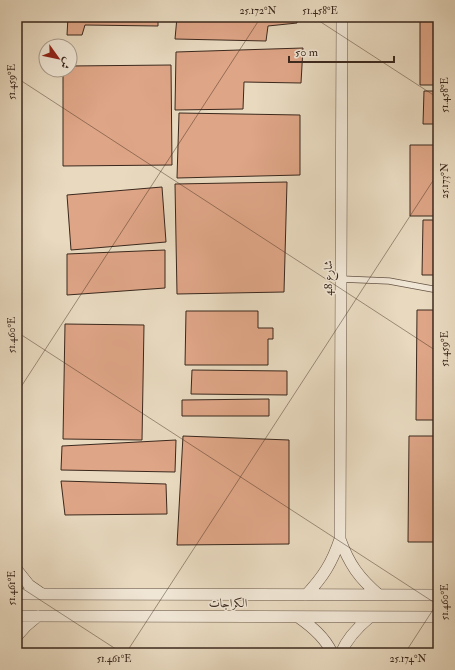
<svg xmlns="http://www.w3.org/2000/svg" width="455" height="670" font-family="'IM FELL Double Pica',Amiri,serif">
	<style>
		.building { fill: #dea586; stroke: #3b281d }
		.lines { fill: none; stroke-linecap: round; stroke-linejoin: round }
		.service-casing { stroke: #665446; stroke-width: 7 }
		.minor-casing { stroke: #665446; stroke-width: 12 }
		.service { stroke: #f0e6d5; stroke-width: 5.5 }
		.minor { stroke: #f0e6d5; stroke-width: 11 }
		.ticks { fill: none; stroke: #3b281d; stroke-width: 1; stroke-opacity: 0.45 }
		.labels { text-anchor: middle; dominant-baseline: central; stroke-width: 3; stroke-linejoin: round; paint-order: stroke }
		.street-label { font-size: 12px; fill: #3b281d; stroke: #f0e6d5 }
		.neatline { fill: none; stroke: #3b281d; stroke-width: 1.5 }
		.ticks-label { font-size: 10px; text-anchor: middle; fill: #3b281d }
	</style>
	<rect width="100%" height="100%" fill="#e8d9bf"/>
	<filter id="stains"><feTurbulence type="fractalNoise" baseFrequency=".005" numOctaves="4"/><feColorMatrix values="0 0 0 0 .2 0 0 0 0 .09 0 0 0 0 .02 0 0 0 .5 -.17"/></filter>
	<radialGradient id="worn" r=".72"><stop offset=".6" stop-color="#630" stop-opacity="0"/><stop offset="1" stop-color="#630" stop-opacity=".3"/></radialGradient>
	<path class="building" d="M68 17H158V26L85 25 82 35H67Z
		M177 17H298L297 23 268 26 266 41 175 39Z
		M420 20H438V85H420Z
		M303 48 301 83 244 82 243 109 175 110 176 52Z
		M171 65 172 165 63 166V70H70V66Z
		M424 91H438V124H423Z
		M179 113 300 115V175L177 178Z
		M410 145H438V216H410Z
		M287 182 284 292 177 294 175 184Z
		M162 187 166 242 71 250 67 195Z
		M423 220H438V275H422Z
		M165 250V288L67 295V254Z
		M417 310H438V420H416Z
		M186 311H258V328H273V339H268V365H185Z
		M65 324 144 325 142 440 63 439Z
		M192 370 287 371V395L191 394Z
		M269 399V416H182V400Z
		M183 436 289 440V544L177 545Z
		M409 436H438V542H408Z
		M176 440 175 472 61 470 62 446Z
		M61 481 166 484 167 514 65 515Z"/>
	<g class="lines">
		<g class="service-casing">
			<path id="service" d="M341 279 389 281 438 290"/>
		</g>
		<g class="minor-casing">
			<path id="minor" d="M340 539C349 564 359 578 379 595
				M17 570 29 585 42 594
				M17 594 438 595
				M306 595C323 577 332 563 340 539L342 17
				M17 616 438 617
				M298 617C311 626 325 637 332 653
				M17 636 26 626 38 616
				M341 653C347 638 358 627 370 617"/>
		</g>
		<use href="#service" class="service"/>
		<use href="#minor" class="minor"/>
	</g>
	<path class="ticks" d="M313 17 438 98M17 78 438 352M17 332 438 605M17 393 261 17M17 585 122 653M126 653 438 173M405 653 438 602"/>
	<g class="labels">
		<g class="street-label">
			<text transform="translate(328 278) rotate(-90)">شارع 48</text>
			<text x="228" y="603">الكراجات</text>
		</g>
	</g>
	<rect width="455" height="670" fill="none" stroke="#e8d9bf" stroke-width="44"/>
	<g transform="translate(58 58) rotate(123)"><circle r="19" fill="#f0e6d5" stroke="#a89a8b"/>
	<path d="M0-3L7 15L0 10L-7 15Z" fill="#8f2418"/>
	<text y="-6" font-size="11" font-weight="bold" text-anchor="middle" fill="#3b281d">ش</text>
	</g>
	<path d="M289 56v6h105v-6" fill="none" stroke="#3b281d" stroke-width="2"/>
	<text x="295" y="56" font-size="12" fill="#3b281d" stroke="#f0e6d5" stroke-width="3" paint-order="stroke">50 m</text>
	<rect x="22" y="22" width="411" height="626" class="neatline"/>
	<g class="ticks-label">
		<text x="258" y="14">25.172°N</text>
		<text x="320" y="14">51.458°E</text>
		<text transform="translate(11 82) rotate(-90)" y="4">51.459°E</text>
		<text transform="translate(444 95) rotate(-90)" y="4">51.458°E</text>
		<text transform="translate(444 181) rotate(-90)" y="4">25.173°N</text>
		<text transform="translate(11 335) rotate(-90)" y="4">51.460°E</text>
		<text transform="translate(444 349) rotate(-90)" y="4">51.459°E</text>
		<text transform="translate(11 588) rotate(-90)" y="4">51.461°E</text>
		<text transform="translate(444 602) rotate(-90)" y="4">51.460°E</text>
		<text x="114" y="662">51.461°E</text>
		<text x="408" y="662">25.174°N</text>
	</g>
	<rect width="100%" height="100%" filter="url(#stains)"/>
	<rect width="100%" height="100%" fill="url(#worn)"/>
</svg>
